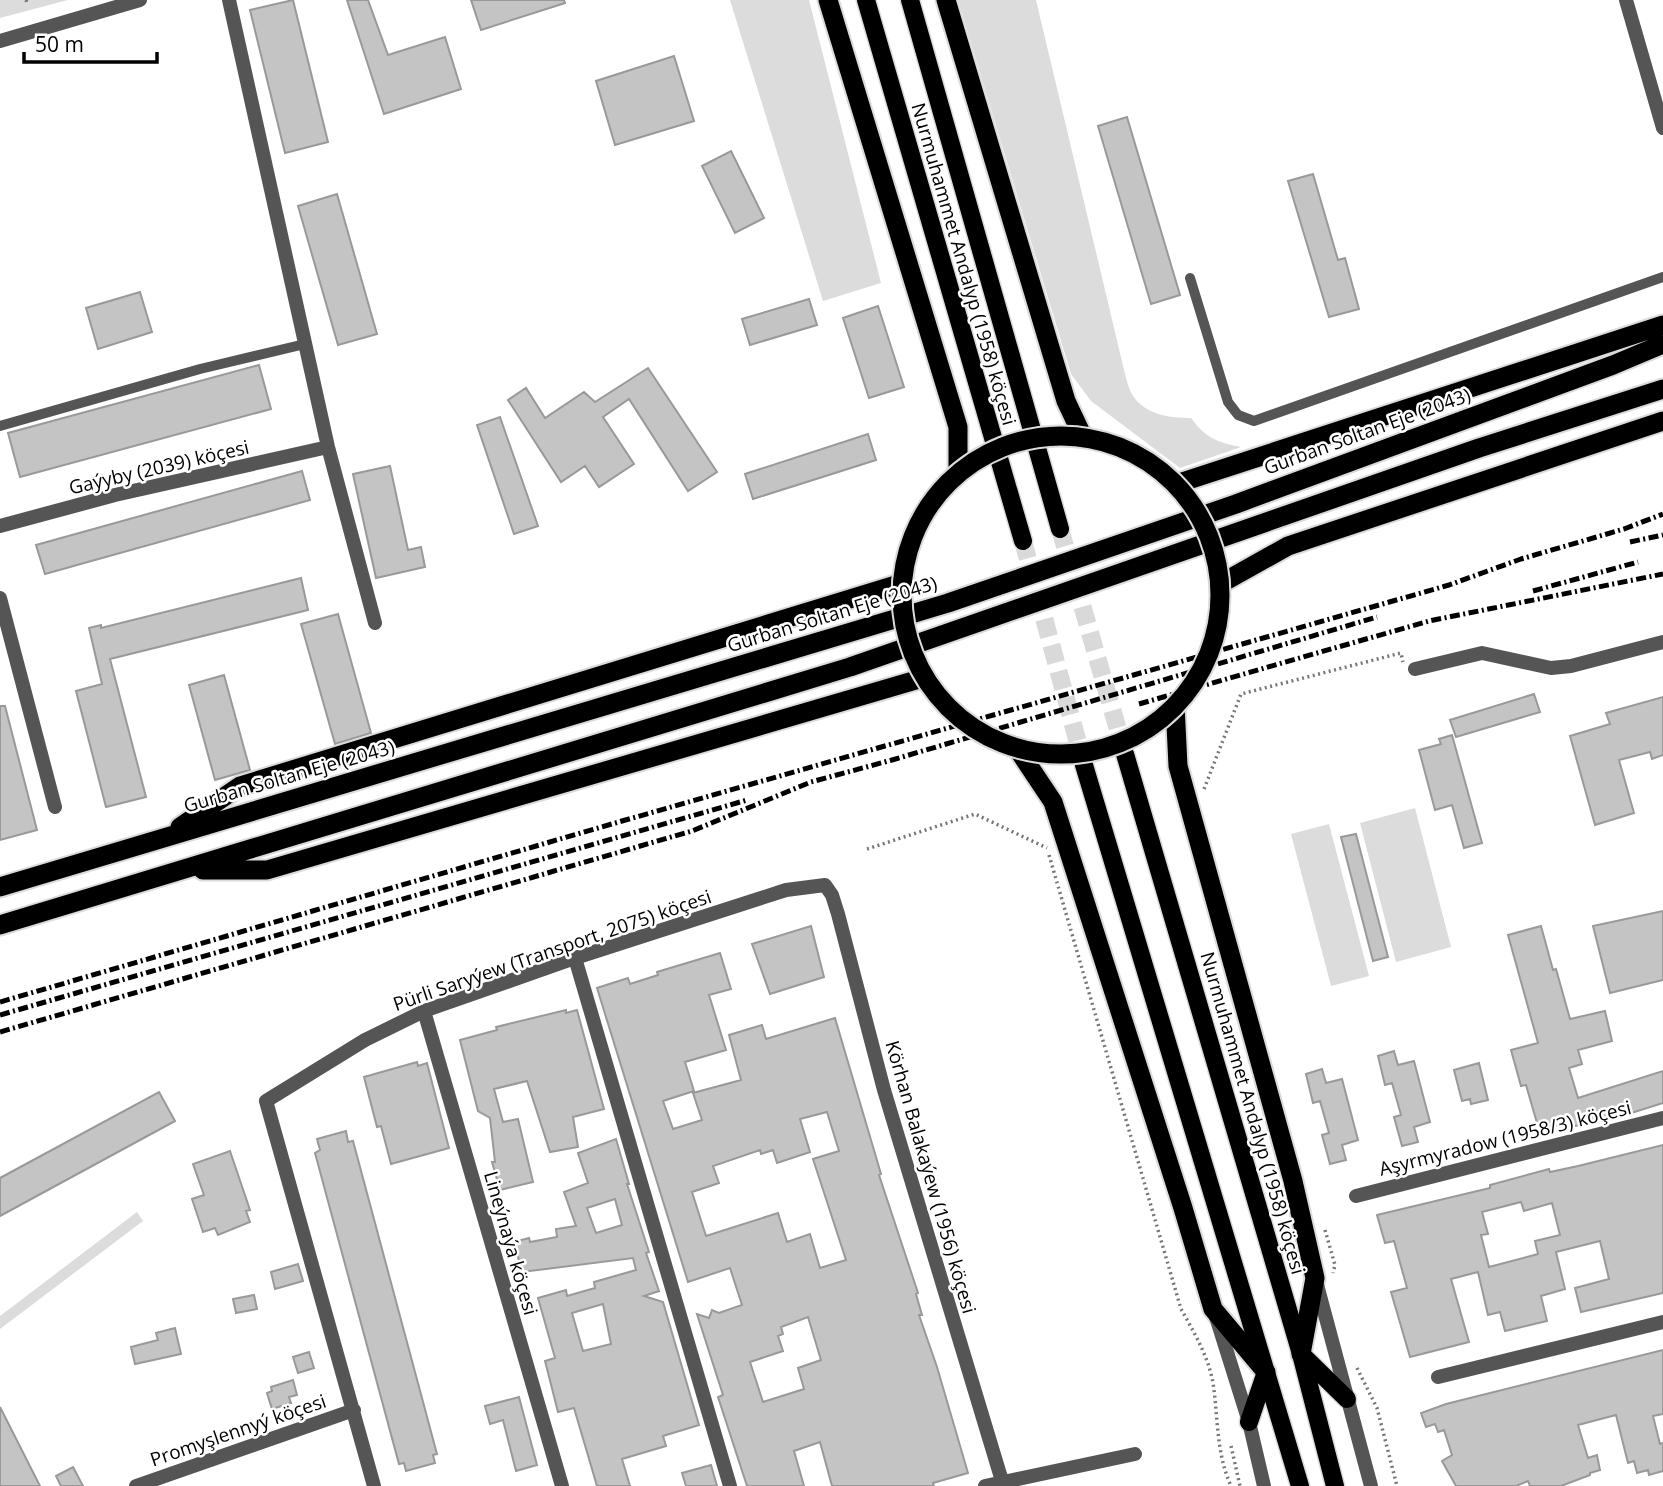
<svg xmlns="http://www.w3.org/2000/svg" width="1663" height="1486" font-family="'Open Sans',sans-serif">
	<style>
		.green { fill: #dcdcdc }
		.building { fill: #c4c4c4; stroke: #999; stroke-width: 2; fill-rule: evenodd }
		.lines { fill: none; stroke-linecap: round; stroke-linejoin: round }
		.primary-tunnel { stroke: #d9d9d9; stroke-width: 18; stroke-dasharray: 18 9; stroke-linecap: butt }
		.primary-casing { stroke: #dbdbdb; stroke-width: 21 }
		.trunk-casing { stroke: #dbdbdb; stroke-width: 23 }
		.path { stroke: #777; stroke-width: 3.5; stroke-dasharray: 2 3.5; stroke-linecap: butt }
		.service { stroke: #555; stroke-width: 10 }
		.minor { stroke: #555; stroke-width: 14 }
		.tertiary { stroke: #555; stroke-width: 14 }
		.primary { stroke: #000; stroke-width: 18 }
		.trunk { stroke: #000; stroke-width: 19 }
		.rail { stroke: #000; stroke-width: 5; stroke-dasharray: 10 3.5 2 3.5; stroke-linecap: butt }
		.trunk-bridge-casing { stroke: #dbdbdb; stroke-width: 23; stroke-linecap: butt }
		.trunk-bridge { stroke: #000; stroke-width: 19 }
		.labels { text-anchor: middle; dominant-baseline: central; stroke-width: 5; stroke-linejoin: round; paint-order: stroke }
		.street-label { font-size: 19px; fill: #000; stroke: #fff }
	</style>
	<rect width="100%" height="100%" fill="#fff"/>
	<path class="green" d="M0 0H68L0 18Z
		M730 0H809L881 283 823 301Z
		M958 0H1036L1125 374C1127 381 1129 390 1133 396 1146 415 1170 418 1191 418 1206 438 1216 442 1241 447L1180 468 1091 401 1071 374Z
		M1415 808 1451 947 1396 962 1360 823Z
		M1329 824 1369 976 1331 986 1291 834Z
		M137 1212 143 1221 0 1329V1316Z"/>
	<path class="building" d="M293 0 328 142 285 153 250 10Z
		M347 0H368L388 55 445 37 461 89 384 114Z
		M471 0H564L565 3 481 30Z
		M674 56 694 121 615 145 596 81Z
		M1127 117 1180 295 1151 304 1098 126Z
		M731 151 764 218 735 233 702 166Z
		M1313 174 1338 260 1345 258 1359 309 1329 317 1288 181Z
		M337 194 377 334 338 345 298 206Z
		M140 292 152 332 98 349 86 308Z
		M809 299 817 325 750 345 742 319Z
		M878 306 904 387 869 398 843 318Z
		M259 365 271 409 20 477 8 433Z
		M648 368 717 472 688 491 629 399 603 417 634 464 599 487 585 466 561 482 508 400 526 388 545 418 584 392 595 402Z
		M500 417 538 526 514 534 477 425Z
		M868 434 876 460 753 499 745 474Z
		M390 466 408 550 421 547 425 567 376 578 353 474Z
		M302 471 310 500 45 574 36 545Z
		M301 578 308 610 110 659 146 797 106 807 76 691 102 684 89 628 101 625V628Z
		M338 614 371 733 335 744 301 624Z
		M224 675 250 770 215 780 189 685Z
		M1534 694 1540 712 1456 737 1450 720Z
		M1663 697V755L1652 759 1650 752 1619 760 1634 813 1595 825 1570 736 1610 724 1606 713Z
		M0 706H5L37 830 0 840Z
		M1452 735 1482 843 1464 848 1452 805 1435 810 1419 750 1441 744 1439 739Z
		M1356 834 1388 957 1373 961 1341 837Z
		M1663 911V980L1610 993 1593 926Z
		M811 926 824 977 770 994 752 944Z
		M1541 926 1553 970 1556 969 1570 1019 1605 1011 1612 1041 1578 1050 1582 1064 1569 1068 1578 1098 1663 1071V1103L1625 1115 1566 1128 1565 1123 1545 1129 1543 1121 1537 1123 1526 1085 1521 1086 1511 1050 1538 1043 1508 935Z
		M720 953 731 989 709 995 726 1050 685 1062 694 1091 663 1101 673 1129 702 1120 693 1093 741 1080 729 1035 762 1025 766 1039 835 1018 881 1174 879 1175 918 1293 916 1294 922 1315H919L937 1367 968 1473 933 1483 934 1486H832L820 1442 794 1451 804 1486H747L718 1397 723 1395 697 1314 709 1318 712 1310 719 1313 742 1305 730 1268 688 1282 597 988 628 978 630 984 658 975 657 972ZM827 1112 839 1151 813 1159 846 1260 820 1268 810 1234 787 1242 778 1213 706 1236 692 1192 719 1183 713 1166 760 1150 761 1154 773 1150 777 1163 810 1152 800 1119ZM808 1317 821 1360 798 1368 804 1389 763 1402 750 1362 783 1351 778 1336 783 1334 781 1327Z
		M566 1010V1013L577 1010 604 1109 573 1117 578 1147 550 1152 527 1081 494 1089 503 1122 518 1119 533 1182 500 1190 492 1162H495L490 1118 478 1111 460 1040 497 1030 496 1027Z
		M1394 1051 1398 1065 1414 1061 1430 1122 1414 1127 1418 1142 1402 1146 1394 1117 1401 1115 1392 1083 1385 1085 1378 1056Z
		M417 1062 418 1066 427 1063 449 1148 391 1164 381 1126 377 1127 364 1077Z
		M1479 1063 1488 1100 1471 1104 1470 1099 1462 1101 1454 1070Z
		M1322 1069 1326 1083 1342 1079 1358 1140 1342 1145 1346 1160 1330 1164 1322 1135 1329 1133 1320 1101 1313 1103 1306 1074Z
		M159 1092 175 1121 0 1216V1178Z
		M346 1131 348 1142 353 1141 437 1454 433 1455 435 1463 406 1471 404 1463 399 1464 315 1153 320 1150 317 1139Z
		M616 1139 629 1184H627L649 1252 646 1253 659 1291 644 1296 663 1302 699 1425 663 1436 666 1446 622 1459 630 1486H597L574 1408 558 1412 545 1361 555 1358 538 1298 566 1290 567 1296 595 1288 594 1282 636 1270 633 1258 522 1272 514 1242 529 1238 530 1242 557 1237 556 1229 576 1226 564 1192 588 1183 578 1153ZM615 1199 622 1225 596 1233 587 1208ZM603 1304 611 1344 583 1351 572 1313Z
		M1663 1145V1293L1581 1312 1575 1288 1609 1279 1600 1241 1556 1252 1565 1289 1541 1296 1547 1321 1505 1331 1500 1312 1488 1315 1478 1272 1451 1279 1469 1342 1410 1357 1391 1292 1407 1288 1394 1241 1385 1243 1377 1215 1490 1188V1185L1549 1169 1550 1172 1578 1166ZM1521 1202 1524 1211 1552 1203 1560 1235 1535 1241 1538 1254 1489 1267 1481 1235 1488 1234 1482 1212Z
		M230 1151 250 1210 246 1211 250 1222 218 1235 215 1228 203 1232 192 1199 204 1195 193 1164Z
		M298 1264 303 1281 275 1289 271 1272Z
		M254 1295 257 1309 236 1313 233 1299Z
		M175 1328 181 1354 135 1364 131 1347 158 1340 156 1333Z
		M1663 1350V1414L1653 1416 1660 1444 1663 1443V1471L1649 1475 1648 1470 1637 1473 1634 1461 1628 1463 1616 1415 1578 1425 1588 1458 1597 1455 1600 1470 1590 1473V1475L1561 1486H1530L1528 1481 1516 1486H1456L1442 1461 1452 1455 1444 1430 1438 1432 1435 1424 1426 1427 1421 1413 1446 1404Z
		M309 1352 314 1368 298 1373 293 1357Z
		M293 1380 297 1395 289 1397 291 1403 272 1409 267 1393 272 1391 271 1387Z
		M519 1397 537 1465 516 1471 503 1420 490 1424 485 1406Z
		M0 1407 40 1486H0Z
		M711 1465 717 1486H686L682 1473Z
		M73 1467 83 1486H61L56 1476Z"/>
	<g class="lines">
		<path class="primary-tunnel" d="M1060 529 1125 754
			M1023 541 1084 765"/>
		<g class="primary-casing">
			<path id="primary" d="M866 0 1023 541
				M910 0 1060 529
				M1125 754 1301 1354 1335 1486
				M1084 765 1300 1486
				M1302 1355 1347 1399
				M1249 1422 1266 1372"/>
		</g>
		<g class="trunk-casing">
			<path id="trunk" d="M828 0 958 427V473
				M946 0 1066 401 1083 437
				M1176 484 1663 325
				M1220 584 1288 546 1663 421
				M1175 705 1178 766 1293 1181 1315 1278 1301 1354
				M1017 748 1053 802 1183 1208 1213 1309 1266 1372
				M180 827 240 786 902 583
				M203 870H267L923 678
				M0 887 948 603 1236 504 1613 365 1663 344
				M0 925 850 667 1479 448 1663 389"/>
		</g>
		<path class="path" d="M26 0 28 5
			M1204 789 1241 694 1401 653 1403 662
			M867 849 975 814 1047 848
			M1049 855 1181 1309C1195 1334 1211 1361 1214 1390 1218 1423 1217 1455 1231 1486
			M1325 1230 1335 1265 1333 1273
			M1357 1368 1377 1408 1397 1486
			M1231 1446 1240 1486"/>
		<path class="service" d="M1190 278 1228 402 1238 415 1254 421 1663 277
			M0 426 200 369 305 344"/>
		<path class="minor" d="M229 0 328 447 375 623
			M1626 0 1663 128
			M0 526 115 495 328 447
			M0 598 55 807
			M1415 669 1482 653 1551 668 1571 666 1663 642
			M575 958 730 1486
			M424 1011 562 1486
			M1356 1196 1663 1118
			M1438 1377 1663 1322
			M136 1486 354 1410
			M374 1486 266 1101 365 1040 424 1011 575 958 786 890 825 885 832 895 838 914 884 1090 1002 1481
			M985 1486 1135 1454"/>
		<path class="tertiary" d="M0 41 140 0
			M1316 1281 1371 1486
			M1216 1317 1249 1422 1264 1486"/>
		<use href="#primary" class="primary"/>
		<use href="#trunk" class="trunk"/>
		<path class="rail" d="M1630 542 1663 535
			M1533 591 1638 562
			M1139 704 1429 621 1663 574
			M0 1002 622 821 1449 585 1521 559 1624 529 1663 514
			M0 1015 747 800
			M0 1032 692 831 811 782 892 760 1377 617"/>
		<g class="trunk-bridge-casing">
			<path id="trunk-bridge" d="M902 595a159 159 0 1 1 318 0a159 159 0 1 1-318 0Z"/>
		</g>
		<use href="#trunk-bridge" class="trunk-bridge"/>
	</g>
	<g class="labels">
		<g class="street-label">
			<text transform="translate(964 264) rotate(74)">Nurmuhammet Andalyp (1958) köçesi</text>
			<text transform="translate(1367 431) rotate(-20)">Gurban Soltan Eje (2043)</text>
			<text transform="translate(159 467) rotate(-13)">Gaýyby (2039) köçesi</text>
			<text transform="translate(832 614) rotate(-17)">Gurban Soltan Eje (2043)</text>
			<text transform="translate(289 776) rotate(-16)">Gurban Soltan Eje (2043)</text>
			<text transform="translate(552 950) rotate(-19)">Pürli Saryýew (Transport, 2075) köçesi</text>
			<text transform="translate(1253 1113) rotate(74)">Nurmuhammet Andalyp (1958) köçesi</text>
			<text transform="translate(1505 1138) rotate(-14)">Aşyrmyradow (1958/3) köçesi</text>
			<text transform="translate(931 1177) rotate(74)">Körhan Balakaýew (1956) köçesi</text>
			<text transform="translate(511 1243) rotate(74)">Lineýnaýa köçesi</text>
			<text transform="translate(238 1430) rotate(-19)">Promyşlennyý köçesi</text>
		</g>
	</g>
	<path d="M24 52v10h133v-10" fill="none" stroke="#000000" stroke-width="3.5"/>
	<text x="35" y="52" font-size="21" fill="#000000" stroke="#ffffff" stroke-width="5" paint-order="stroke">50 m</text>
</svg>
